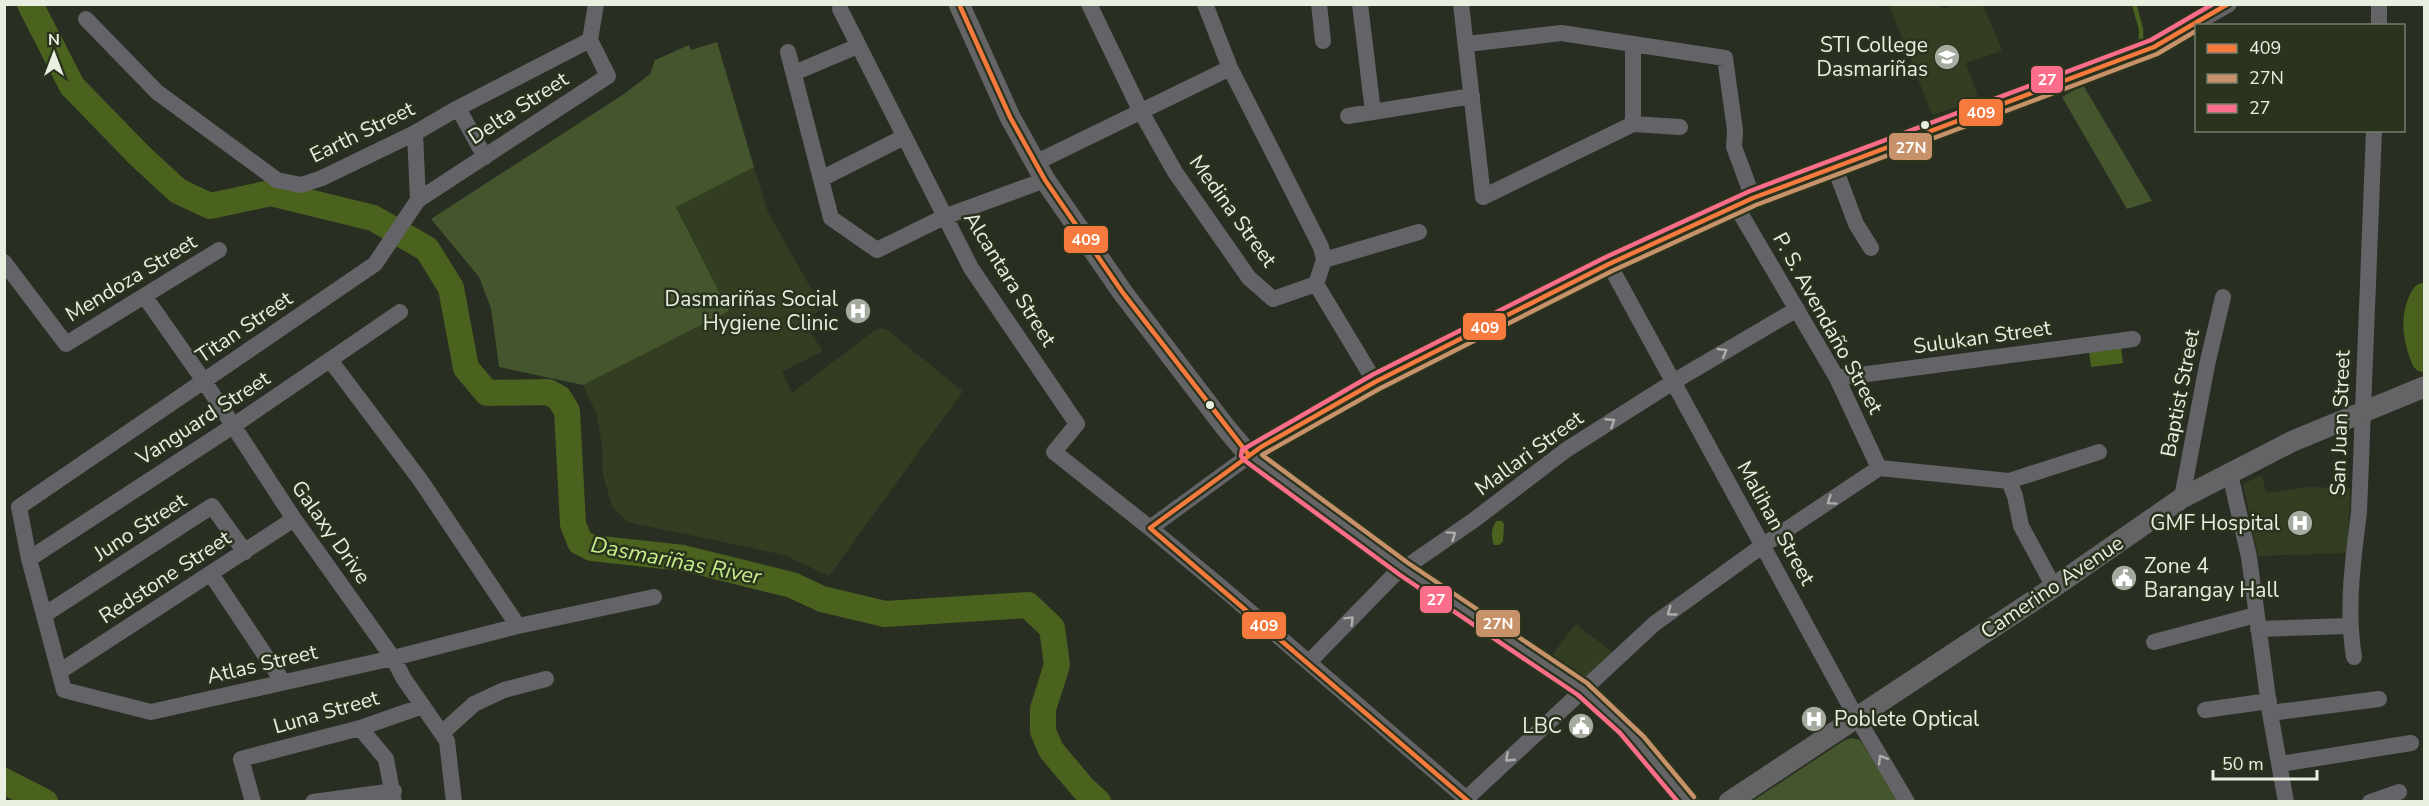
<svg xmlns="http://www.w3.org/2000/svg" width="2429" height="806" font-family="'Nunito Sans',sans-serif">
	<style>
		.built { fill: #323d22 }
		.green { fill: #45552e }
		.water { fill: #4a621e }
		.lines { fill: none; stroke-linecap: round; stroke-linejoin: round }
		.stream { stroke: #4a621e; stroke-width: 4.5 }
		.river { stroke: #4a621e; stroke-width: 26 }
		.minor { stroke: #646468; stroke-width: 16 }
		.major { stroke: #646466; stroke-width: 21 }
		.bus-1-casing { stroke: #2a331d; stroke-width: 9 }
		.bus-2-casing { stroke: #2a331d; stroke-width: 9 }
		.bus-3-casing { stroke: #2a331d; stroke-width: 9 }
		.bus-1 { stroke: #f6793e; stroke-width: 4.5 }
		.bus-2 { stroke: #c7916a; stroke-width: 4.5 }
		.bus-3 { stroke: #fb6d88; stroke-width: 4.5 }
		.oneway { stroke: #adb0aa }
		.bus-dot { fill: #e8eee0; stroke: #2a331d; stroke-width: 2 }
		.labels { text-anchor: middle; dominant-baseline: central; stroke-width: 5; stroke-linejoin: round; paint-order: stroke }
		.poi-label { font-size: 21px; fill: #e8eee0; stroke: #2a331d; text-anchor: end }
		.street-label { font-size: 21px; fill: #e8eee0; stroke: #2a331d }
		.water-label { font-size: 22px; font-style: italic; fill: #c6ee8b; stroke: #2a331d }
		.line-badge { stroke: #2a331d; stroke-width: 2 }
		.badge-label { font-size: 16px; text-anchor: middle; font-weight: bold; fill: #fff }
	</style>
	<rect width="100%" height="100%" fill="#292e22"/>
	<path class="built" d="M1889 5H1941L1942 9 1956 5H1983L2002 51 1966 63 1979 100 1932 115Z
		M754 167 768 212 822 308 803 322 823 351 782 372 792 393 875 330 881 328 887 330 963 391 829 576 784 555 628 522 612 506 603 475 602 445 597 415 583 385 729 311 676 206Z
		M2262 475 2266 493 2307 487 2350 488 2348 553 2258 556 2243 484Z
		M1576 624 1615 654 1585 684 1549 659Z"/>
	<path class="green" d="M717 42 754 167 676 207 729 311 583 385 499 367 491 308 479 277 431 219 624 94 650 74 655 60 689 45 691 50Z
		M2083 85 2152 201 2127 209 2062 97Z
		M1852 738 1860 740 1899 801 1751 802 1845 740Z"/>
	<path class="water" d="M2121 348 2123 363 2091 367 2089 352Z
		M1497 521H1502L1504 524 1503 541 1499 545H1494C1491 538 1491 526 1497 521Z"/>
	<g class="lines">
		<path class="stream" d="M2134 4 2141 29V47"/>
		<path class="river" d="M30 4 72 86 140 156 178 191 210 206 271 193 373 218 427 249 451 288 466 368 487 393 548 392 559 398 567 411 573 524 580 542 592 548 683 558 792 585 822 599 885 614 1028 605 1052 628 1057 665 1043 709V731L1051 750 1083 788 1098 802
			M2424 296C2412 315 2416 339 2424 359
			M4 781 45 802"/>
		<path class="minor" d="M1089 4 1140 110 1175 172 1249 278 1273 299 1316 284 1375 382
			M1205 4 1230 68 1321 247 1324 260 1316 284
			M1319 4 1323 41
			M1360 4 1373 112
			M1461 4 1483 197 1633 124 1680 127
			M840 9 971 268 1077 424 1054 452 1150 528 1234 598 1470 802
			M86 19 157 92 277 180 301 185 322 178 415 133 458 108 590 40 596 4
			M2379 26V4
			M1467 44 1561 33 1725 58 1735 130 1734 147 1753 198
			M1633 44V124
			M788 52 831 218 877 250 944 217 1045 180
			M794 73 858 46
			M458 108 485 157
			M1348 116 1472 96
			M415 133 418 200 375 264 19 507 29 559 64 690 151 712 393 658 518 626 654 597
			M1035 163 1230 68
			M1835 168 1856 224 1871 248
			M821 179 904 137
			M418 200 608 76 590 40
			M1736 206 1837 378 1879 468
			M1324 260 1419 232
			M4 262 66 344 219 250
			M1609 264 1850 706 1907 802
			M145 297 204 381 294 519 393 658 404 679 447 741 454 802
			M330 360 421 481 518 626
			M1837 378 2133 339
			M1879 468 2009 481 2015 496 2021 526 2054 587
			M2230 474 2249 557 2270 713 2286 802
			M2009 481 2099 452
			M2182 498 2207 365 2223 297
			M1150 528 1261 447 1375 382 1609 264 1753 198 2154 47 2229 4
			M29 559 233 426 400 312
			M211 574 283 682
			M44 615 212 506 245 552
			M2258 629 2349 626
			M2154 642 2256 615
			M2354 657C2346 608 2353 561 2359 512L2374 130
			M1309 662 1393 576 1474 520 1566 450 1673 382 1797 309
			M59 672 294 519
			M2205 710 2269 701
			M2270 713 2379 699
			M360 728 386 759 394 802
			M442 733 474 704 504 690 546 679
			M2281 764 2411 743
			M1467 798 1654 624 1762 546 1879 468
			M253 802 241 759 360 728 423 706
			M313 802 394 791
			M2370 802 2399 792"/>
		<path class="major" d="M959 4 1010 117 1045 180 1123 293 1226 428 1248 454 1404 569 1582 689C1623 721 1656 761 1688 802
			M1729 802 2054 587 2182 498 2293 441 2424 387"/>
		<g class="bus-1-casing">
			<path id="bus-1" d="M959 4 1010 117 1045 180 1123 293 1248 454
				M1469 802 1150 528 1261 447 1375 382 1609 264 1753 198 2154 47 2228 4"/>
		</g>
		<g class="bus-2-casing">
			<path id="bus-2" d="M1694 797 1644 737 1587 683 1408 563 1262 455 1379 389 1612 271 1756 205 2157 54 2196 31"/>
		</g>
		<g class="bus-3-casing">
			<path id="bus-3" d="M1678 802 1620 733 1578 695 1400 575 1244 460 1241 456 1242 450 1372 375 1606 257 1750 191 2151 40 2213 4"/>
		</g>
		<use href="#bus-1" class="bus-1"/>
		<use href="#bus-2" class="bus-2"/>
		<use href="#bus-3" class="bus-3"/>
	</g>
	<defs><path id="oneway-chevron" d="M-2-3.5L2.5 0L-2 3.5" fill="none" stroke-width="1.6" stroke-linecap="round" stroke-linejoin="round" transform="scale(1.5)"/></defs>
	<g class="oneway">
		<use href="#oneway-chevron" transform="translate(1723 352) rotate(-30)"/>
		<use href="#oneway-chevron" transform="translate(1611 422) rotate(-33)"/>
		<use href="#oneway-chevron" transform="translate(1831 501) rotate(146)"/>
		<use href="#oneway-chevron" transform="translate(1452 535) rotate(-35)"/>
		<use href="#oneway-chevron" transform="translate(1671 612) rotate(144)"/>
		<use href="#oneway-chevron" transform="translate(1350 620) rotate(-45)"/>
		<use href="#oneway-chevron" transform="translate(1509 758) rotate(137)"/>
		<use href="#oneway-chevron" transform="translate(1882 759) rotate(-121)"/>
	</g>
	<defs>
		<g id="university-disc" transform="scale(1.35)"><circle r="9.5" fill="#a5ab9e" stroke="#2a331d"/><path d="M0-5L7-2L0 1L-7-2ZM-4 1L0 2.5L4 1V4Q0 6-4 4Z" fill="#fff"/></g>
		<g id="hospital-disc" transform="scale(1.35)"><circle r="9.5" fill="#a5ab9e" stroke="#2a331d"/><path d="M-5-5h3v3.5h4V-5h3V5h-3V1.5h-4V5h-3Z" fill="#fff"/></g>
		<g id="civic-disc" transform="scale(1.35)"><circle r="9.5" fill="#a5ab9e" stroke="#2a331d"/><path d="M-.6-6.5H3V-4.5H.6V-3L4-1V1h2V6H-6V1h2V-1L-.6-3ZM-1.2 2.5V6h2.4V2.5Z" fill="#fff"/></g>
	</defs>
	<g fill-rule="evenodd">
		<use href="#university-disc" x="1947" y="57"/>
		<use href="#hospital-disc" x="858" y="311"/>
		<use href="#hospital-disc" x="2300" y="523"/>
		<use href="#civic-disc" x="2124" y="578"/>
		<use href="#hospital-disc" x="1814" y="719"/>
		<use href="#civic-disc" x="1581" y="726"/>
	</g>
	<g class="bus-dot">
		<circle cx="1925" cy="125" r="5"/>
		<circle cx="1210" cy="405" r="5"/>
	</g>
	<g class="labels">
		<g class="poi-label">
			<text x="1928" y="45">STI College<tspan x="1928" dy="24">Dasmariñas</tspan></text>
			<text x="838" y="299">Dasmariñas Social<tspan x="838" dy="24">Hygiene Clinic</tspan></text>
			<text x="2280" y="523">GMF Hospital</text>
			<text x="2144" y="566" text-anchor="start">Zone 4<tspan x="2144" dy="24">Barangay Hall</tspan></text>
			<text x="1834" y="719" text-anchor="start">Poblete Optical</text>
			<text x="1562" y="726">LBC</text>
		</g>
		<g class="street-label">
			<text transform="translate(518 108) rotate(-33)">Delta Street</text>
			<text transform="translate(362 132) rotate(-26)">Earth Street</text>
			<text transform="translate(1233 211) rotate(54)">Medina Street</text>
			<text transform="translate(131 278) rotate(-31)">Mendoza Street</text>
			<text transform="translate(1010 279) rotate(58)">Alcantara Street</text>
			<text transform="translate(1828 323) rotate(61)">P. S. Avendaño Street</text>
			<text transform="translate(244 327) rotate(-34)">Titan Street</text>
			<text transform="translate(1982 337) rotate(-8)">Sulukan Street</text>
			<text transform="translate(2180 393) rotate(-79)">Baptist Street</text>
			<text transform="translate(203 418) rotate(-33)">Vanguard Street</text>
			<text transform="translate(2340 423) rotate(-88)">San Juan Street</text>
			<text transform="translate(1529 453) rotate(-36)">Mallari Street</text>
			<text transform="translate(1776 523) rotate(61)">Malihan Street</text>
			<text transform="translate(140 527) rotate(-33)">Juno Street</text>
			<text transform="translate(331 532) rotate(55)">Galaxy Drive</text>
			<text transform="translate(165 577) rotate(-33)">Redstone Street</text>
			<text transform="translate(2052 587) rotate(-34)">Camerino Avenue</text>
			<text transform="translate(262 664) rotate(-13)">Atlas Street</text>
			<text transform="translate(326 712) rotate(-16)">Luna Street</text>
		</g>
		<g class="water-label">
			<text transform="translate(676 561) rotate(11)">Dasmariñas River</text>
		</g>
	</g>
	<g class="line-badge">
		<rect x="2030" y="65" width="34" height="29" rx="6" fill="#fb6d88"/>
		<rect x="1958" y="98" width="46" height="29" rx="6" fill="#f6793e"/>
		<rect x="1888" y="132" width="45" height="29" rx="6" fill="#c7916a"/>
		<rect x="1063" y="225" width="46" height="29" rx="6" fill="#f6793e"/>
		<rect x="1462" y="312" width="45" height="29" rx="6" fill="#f6793e"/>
		<rect x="1419" y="585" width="34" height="29" rx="6" fill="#fb6d88"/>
		<rect x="1475" y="609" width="46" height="29" rx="6" fill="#c7916a"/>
		<rect x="1241" y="611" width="46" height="29" rx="6" fill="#f6793e"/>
	</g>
	<g class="badge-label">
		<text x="2047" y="85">27</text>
		<text x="1981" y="118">409</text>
		<text x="1911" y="153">27N</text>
		<text x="1086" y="245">409</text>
		<text x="1485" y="333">409</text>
		<text x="1436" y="605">27</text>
		<text x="1498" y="629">27N</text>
		<text x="1264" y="631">409</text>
	</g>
	<rect width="2429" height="806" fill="none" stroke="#e8eee0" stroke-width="12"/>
	<rect x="2195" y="24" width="210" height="108" fill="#2a331d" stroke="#767e6b" stroke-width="1.5"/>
	<rect x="2207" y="44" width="30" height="9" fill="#f6793e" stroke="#767e6b" stroke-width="1.5"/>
	<text x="2249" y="54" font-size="18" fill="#e8eee0">409</text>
	<rect x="2207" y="74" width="30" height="9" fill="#c7916a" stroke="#767e6b" stroke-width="1.5"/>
	<text x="2249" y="84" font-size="18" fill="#e8eee0">27N</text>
	<rect x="2207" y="104" width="30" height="9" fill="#fb6d88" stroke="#767e6b" stroke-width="1.5"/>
	<text x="2249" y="114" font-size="18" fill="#e8eee0">27</text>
	<g transform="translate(54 54)" stroke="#2a331d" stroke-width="4.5" paint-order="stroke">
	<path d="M0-4.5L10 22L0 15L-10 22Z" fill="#e8eee0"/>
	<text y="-9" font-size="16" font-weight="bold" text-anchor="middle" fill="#e8eee0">N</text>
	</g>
	<path d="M2213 770v9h104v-9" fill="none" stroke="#e8eee0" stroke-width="3"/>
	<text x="2222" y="770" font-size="18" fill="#e8eee0" stroke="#2a331d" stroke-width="4.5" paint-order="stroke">50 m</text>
</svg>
